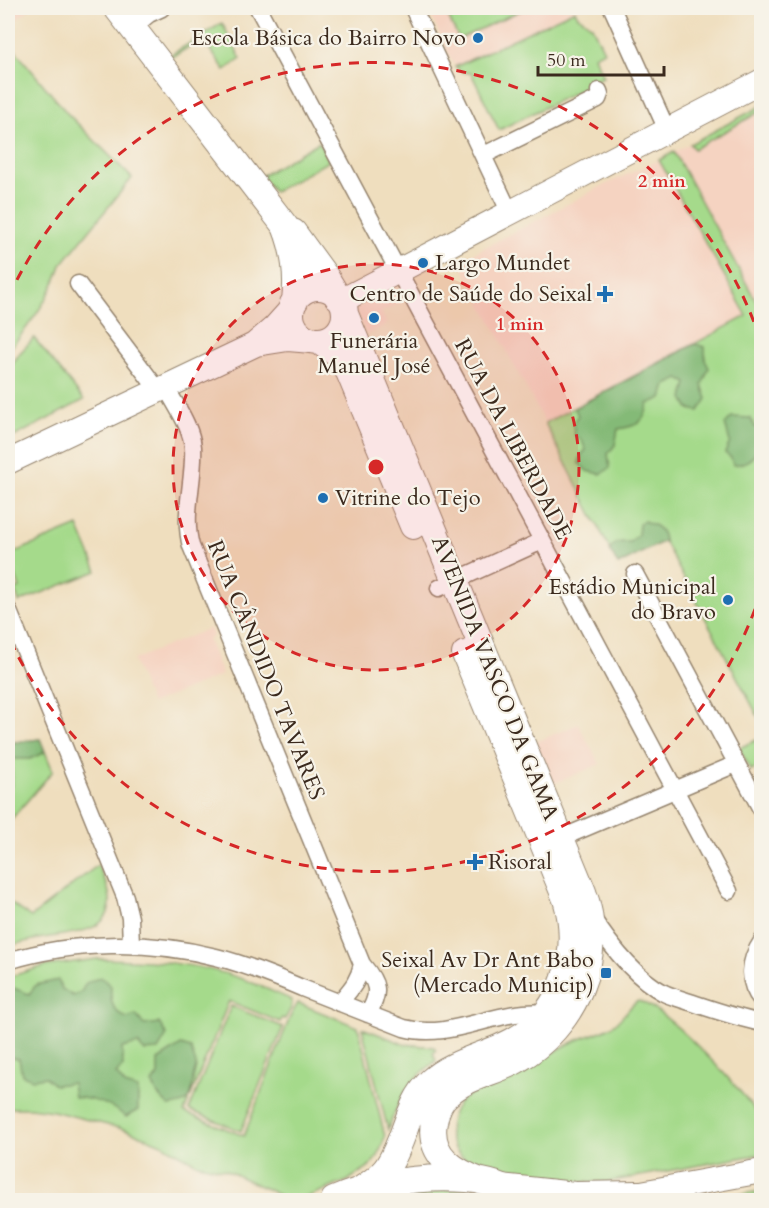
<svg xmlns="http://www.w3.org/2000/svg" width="769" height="1208" font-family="Cardo,serif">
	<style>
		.built { fill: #f5d3c1 }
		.green { fill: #a5da8b; stroke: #708254; stroke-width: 1.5 }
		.forest { fill: #84ba77; stroke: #60724a; stroke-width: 1.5 }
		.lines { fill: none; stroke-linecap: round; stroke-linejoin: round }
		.street-casing { stroke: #95846e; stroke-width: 19 }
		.secondary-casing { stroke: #95846e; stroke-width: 26 }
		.primary-casing { stroke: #95846e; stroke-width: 28 }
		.street { stroke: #fff; stroke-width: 16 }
		.secondary { stroke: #fff; stroke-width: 24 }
		.primary { stroke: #fff; stroke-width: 26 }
		.ring { fill: none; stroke: #d62828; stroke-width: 3; stroke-dasharray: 10 8 }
		.poi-dot { fill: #1f6fb2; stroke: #f7f3e8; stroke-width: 2 }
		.labels { text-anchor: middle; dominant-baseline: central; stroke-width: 4.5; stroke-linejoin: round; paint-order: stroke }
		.poi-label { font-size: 22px; fill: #3b2a1e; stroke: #f7f3e8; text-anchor: end }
		.street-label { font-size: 22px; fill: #3b2a1e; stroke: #f7f3e8 }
		.centre { fill: #d62828; stroke: #f7f3e8; stroke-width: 3 }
		.ring-label { font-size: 18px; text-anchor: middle; font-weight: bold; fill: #d62828; stroke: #f7f3e8; stroke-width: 4.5; stroke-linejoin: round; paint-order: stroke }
	</style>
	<rect width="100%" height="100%" fill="#f7f3e8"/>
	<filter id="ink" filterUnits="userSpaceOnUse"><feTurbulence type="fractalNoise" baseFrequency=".0167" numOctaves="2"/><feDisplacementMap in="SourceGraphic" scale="12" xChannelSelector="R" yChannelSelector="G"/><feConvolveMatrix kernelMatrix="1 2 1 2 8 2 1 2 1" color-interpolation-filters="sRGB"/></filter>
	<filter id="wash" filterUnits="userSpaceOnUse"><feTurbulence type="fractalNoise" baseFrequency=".008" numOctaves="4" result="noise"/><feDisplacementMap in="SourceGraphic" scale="24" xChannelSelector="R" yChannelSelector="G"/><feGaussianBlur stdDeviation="1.35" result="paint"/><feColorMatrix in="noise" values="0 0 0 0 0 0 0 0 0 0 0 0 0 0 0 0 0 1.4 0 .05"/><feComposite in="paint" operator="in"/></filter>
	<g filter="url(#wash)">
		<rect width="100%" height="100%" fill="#efdebe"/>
		<path class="built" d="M8 8H31L8 26Z
			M427 8H579L455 67Z
			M761 106V342L747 316 545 423 459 261 600 187 659 160Z
			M393 289 398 290 404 301 381 312 387 324 366 335 356 310 357 308Z
			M210 628 213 636 208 639 222 675 151 704 133 660Z
			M578 724 600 764 551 785 533 743Z"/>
		<path class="green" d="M444 8H526L459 39Z
			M575 10 577 15 592 26 604 51 594 56 603 77 588 84 586 87 499 130 471 73 462 72 455 67Z
			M222 23 241 59 225 70 202 39 171 58 169 56Z
			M8 42 67 113 132 178 61 265C52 296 28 327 8 351Z
			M761 106V111L694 149 690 144Z
			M319 142 329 161 274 192 261 176Z
			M674 152 761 310V722L664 541 618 565 545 423 747 316 659 160Z
			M34 338 84 400 8 440V371L19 354Z
			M78 526 97 571 19 602 15 590 20 588 8 555Z
			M761 738V766L751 770 739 748Z
			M40 739 53 771 8 823V743Z
			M98 865C102 876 110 888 110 900 111 933 71 933 49 937 35 939 21 943 8 946V901L31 917Z
			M97 959C147 960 198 962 245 980 261 986 276 993 292 1000L291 1008 285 1019 282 1018 280 1022 229 1001 184 1112 244 1136 290 1017 298 1003 358 1027 385 1137 378 1156 370 1166 347 1181 299 1200H270L279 1195 226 1170 198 1164 164 1145 127 1130 53 1111 30 1108H8V977L45 966Z
			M638 1001C665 1007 745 1092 760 1118 765 1127 761 1144 761 1154L607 1182H574L544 1179 481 1167C460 1159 446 1146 450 1123 452 1113 455 1105 463 1099 479 1087 500 1083 518 1075 535 1067 549 1054 565 1046 579 1038 594 1035 608 1028 622 1022 629 1005 638 1001Z
			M231 1006 283 1027 241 1131 189 1110Z
			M362 1028 404 1044 434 1047 436 1051 433 1053 436 1061C408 1082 399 1098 388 1130Z
			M471 1189 495 1197 499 1200H353L392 1192Z
			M761 1191V1200H706Z"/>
		<path class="forest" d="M695 344 705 347V360L709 368 702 385 707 399 699 411 689 409 683 398 687 383 679 379 666 385 662 398 648 404C645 424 636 426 618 429L615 445 608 454 610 468 601 474 587 471 579 463 581 455 586 450 582 441 575 435 573 424 578 416 575 408Z
			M732 417 750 418 755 427 761 423C762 444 758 463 733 465L731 458 725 453 730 442 725 424Z
			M644 521C655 525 663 528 664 541L618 565 610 550C614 541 622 542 630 542L638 535 639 524Z
			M40 739 45 752 30 759H11L12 784 8 790V743Z
			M101 977 111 986C110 1001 112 1012 127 1018L136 1015 144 1025 159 1023 167 1035 158 1050 144 1051 138 1044 122 1048 123 1066 116 1074 125 1085 138 1089V1110L126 1117C110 1104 95 1099 74 1097L72 1083 54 1085 45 1077 33 1079 22 1075 19 1059 8 1057V989L11 987 29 994 36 985 58 980 62 989 73 996 81 992 86 983Z
			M181 1045 191 1048C191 1055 196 1059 196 1066 196 1071 193 1074 193 1079 192 1100 190 1104 169 1106L158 1095 152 1083 158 1075V1060Z"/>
	</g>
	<g filter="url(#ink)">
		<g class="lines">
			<g class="street-casing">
				<path id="street" d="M258 8 729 891
					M413 8 510 213
					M612 8 667 130
					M132 28 149 14 162 8
					M484 155 598 99 600 94 599 91
					M78 284 158 390
					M166 387C175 405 191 426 193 447 195 480 182 514 191 546L362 964C378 983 381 992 368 1014
					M635 574 762 811
					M439 588 542 541
					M8 609 125 897 130 918 131 945
					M552 842 736 764
					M591 916C609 944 634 977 664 993 672 997 682 999 690 1002 714 1010 737 1018 762 1023
					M762 941C749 960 746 982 762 1001
					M8 961C74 941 148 940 216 957 245 964 274 976 302 988 336 1001 370 1015 404 1028 452 1041 497 1008 545 1013
					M339 1003C350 990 359 981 362 964"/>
			</g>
			<g class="secondary-casing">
				<path id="secondary" d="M341 301 762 81
					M256 344 288 339 312 341
					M8 462 254 345 275 327 293 307
					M500 1186 575 1194 639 1193
					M622 1200 641 1193 762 1171"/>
			</g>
			<g class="primary-casing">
				<path id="primary" d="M117 8 285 226C295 251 298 275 295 301
					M293 232 325 276 337 296
					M291 314a27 27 0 1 1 54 0a27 27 0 1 1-54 0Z
					M345 314 583 892C607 955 574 1028 517 1060 495 1073 467 1076 448 1094 439 1101 436 1111 434 1122 428 1156 455 1172 483 1182
					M319 341 338 355 349 372 413 526
					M357 1192C368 1185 381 1177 388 1166 406 1139 407 1104 431 1081 451 1062 488 1055 513 1041 563 1014 582 952 566 899L465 654
					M334 1200C350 1193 369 1187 386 1184 416 1178 500 1170 518 1200"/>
			</g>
			<use href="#street" class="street"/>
			<use href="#secondary" class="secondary"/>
			<use href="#primary" class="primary"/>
		</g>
	</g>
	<circle cx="376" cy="467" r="203" fill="#d62828" fill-opacity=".12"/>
	<g class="ring">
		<circle cx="376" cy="467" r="203"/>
		<path d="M761 592A405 405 0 0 1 9 638M9 296A405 405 0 0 1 761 342"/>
	</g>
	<g class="poi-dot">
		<circle cx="478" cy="38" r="6"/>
		<circle cx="423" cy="263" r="6"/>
		<path d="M602 285h6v6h6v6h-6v6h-6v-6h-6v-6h6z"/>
		<circle cx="374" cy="318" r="6"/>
		<circle cx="323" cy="498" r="6"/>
		<circle cx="728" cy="600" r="6"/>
		<path d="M472 853h6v6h6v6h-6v6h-6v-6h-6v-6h6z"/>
		<rect x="600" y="967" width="12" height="12" rx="3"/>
	</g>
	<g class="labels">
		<g class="poi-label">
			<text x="466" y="38">Escola Básica do Bairro Novo</text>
			<text x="435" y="263" text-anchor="start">Largo Mundet</text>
			<text x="592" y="294">Centro de Saúde do Seixal</text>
			<text x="374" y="341" text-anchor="middle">Funerária<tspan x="374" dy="25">Manuel José</tspan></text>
			<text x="335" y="498" text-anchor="start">Vitrine do Tejo</text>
			<text x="716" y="587">Estádio Municipal<tspan x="716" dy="25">do Bravo</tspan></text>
			<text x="488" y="862" text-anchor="start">Risoral</text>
			<text x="594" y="960">Seixal Av Dr Ant Babo<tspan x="594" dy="25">(Mercado Municip)</tspan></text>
		</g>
		<g class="street-label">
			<text transform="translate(513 439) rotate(62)">RUA DA LIBERDADE</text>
			<text transform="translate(266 670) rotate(68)">RUA CÂNDIDO TAVARES</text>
			<text transform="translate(495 678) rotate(68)">AVENIDA VASCO DA GAMA</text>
		</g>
	</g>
	<circle cx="376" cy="467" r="9" class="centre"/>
	<g class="ring-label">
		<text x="662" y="187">2 min</text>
		<text x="520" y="330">1 min</text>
	</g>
	<rect width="769" height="1208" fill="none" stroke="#f7f3e8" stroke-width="30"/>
	<path d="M538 66v9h126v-9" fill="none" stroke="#3b2a1e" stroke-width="3"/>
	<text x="547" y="66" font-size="18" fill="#3b2a1e" stroke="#f7f3e8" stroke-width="4.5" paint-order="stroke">50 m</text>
</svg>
